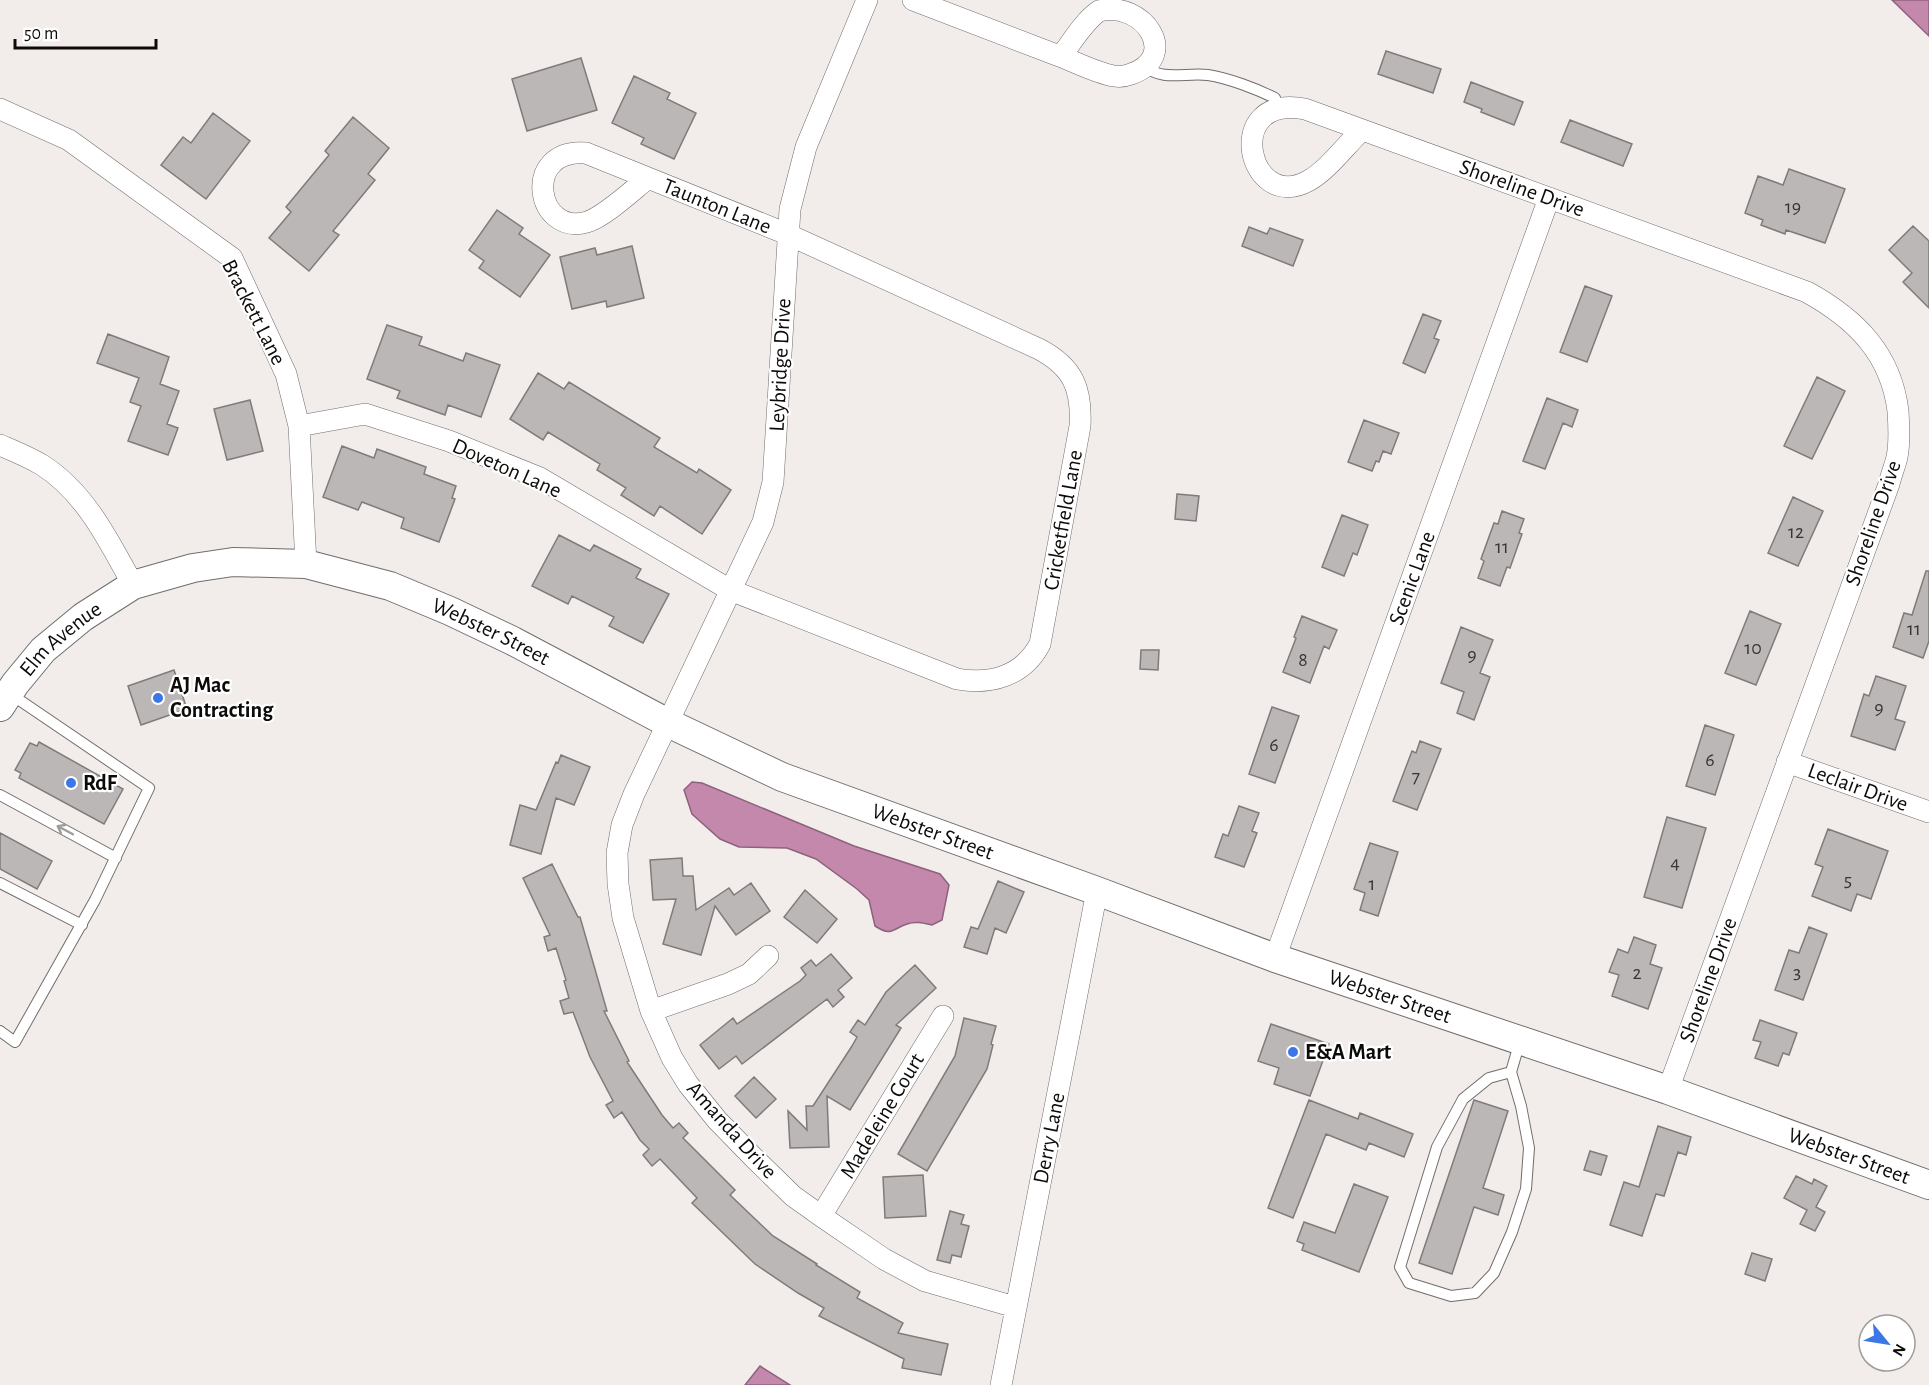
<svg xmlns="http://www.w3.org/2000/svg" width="1929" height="1385" font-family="'Alegreya Sans',sans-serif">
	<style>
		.water { fill: #c488ad; stroke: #8d627c; stroke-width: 1.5 }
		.building { fill: #bcb7b7; stroke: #807b7b; stroke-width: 1.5 }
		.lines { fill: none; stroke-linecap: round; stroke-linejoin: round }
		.service-casing { stroke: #716d6b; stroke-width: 12 }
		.minor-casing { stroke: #716d6b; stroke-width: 22 }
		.secondary-casing { stroke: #716d6b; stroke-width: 30 }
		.service { stroke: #fff; stroke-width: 10 }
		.minor { stroke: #fff; stroke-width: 21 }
		.secondary { stroke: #fff; stroke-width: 28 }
		.oneway { stroke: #9e9d9d }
		.poi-dot { fill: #3b77e6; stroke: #fff; stroke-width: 2 }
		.labels { text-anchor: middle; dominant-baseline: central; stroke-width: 4.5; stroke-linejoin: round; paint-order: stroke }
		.number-label { font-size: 20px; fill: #383635 }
		.street-label { font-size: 22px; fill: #0c0b0a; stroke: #fff }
		.poi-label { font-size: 22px; font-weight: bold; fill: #0c0b0a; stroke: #fff; text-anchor: start }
	</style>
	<rect width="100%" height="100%" fill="#f2edeb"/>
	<path class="water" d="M1892 0H1929V36Z
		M692 782 702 783 854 846 940 874 949 885 942 920 932 925C923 923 916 921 907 924 892 929 892 937 875 926L869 900 857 889 816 859 787 848 739 847 720 839 692 814 684 790Z
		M760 1366 790 1385H745Z"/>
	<path class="building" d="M1386 51 1441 69 1433 93 1378 74Z
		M581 58 597 110 527 131 512 79Z
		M634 76 670 93 667 99 696 113 674 159 641 144 644 138 612 123Z
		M1471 82 1523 102 1514 125 1481 112 1482 109 1464 102Z
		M213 113 250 141 206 199 161 165 183 137 191 143Z
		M353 117 389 148 368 174 375 180 333 231 339 235 309 271 269 238 291 212 286 207 329 155 325 151Z
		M1570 120 1632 144 1623 166 1561 142Z
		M1789 169 1845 189 1825 243 1786 230 1785 234 1761 225 1763 220 1745 213 1758 176 1783 185Z
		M497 210 523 228 519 234 550 255 520 297 479 268 484 261 469 250Z
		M1913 226 1929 241V308L1903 282 1912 273 1889 250Z
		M1249 227 1267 234 1270 228 1303 240 1293 266 1242 246Z
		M632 246 644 298 607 307 606 301 572 309 560 257 595 248 597 255Z
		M1585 286 1612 296 1587 362 1560 352Z
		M1423 314 1441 321 1434 338 1439 340 1425 373 1403 363Z
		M387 325 422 337 419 345 463 361 466 353 500 365 481 417 448 405 445 415 397 398 400 391 367 379Z
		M108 334 169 357 160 384 179 391 167 424 178 428 168 455 128 441 141 406 130 402 139 378 97 363Z
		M538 373 564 389 569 382 660 438 654 447 697 473 699 469 731 490 702 534 660 506 654 516 621 495 626 488 597 470 600 464 548 432 543 440 510 419Z
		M1817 377 1845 391 1812 459 1784 446Z
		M1547 398 1578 410 1572 427 1563 423 1545 469 1523 461Z
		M250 400 263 451 227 460 214 409Z
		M1364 420 1399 433 1391 454 1383 451 1379 462 1376 461 1372 471 1348 462Z
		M342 446 374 458 377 449 426 467 424 474 456 486 452 498 455 499 439 542 401 528 404 518 362 502 358 510 323 497Z
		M1177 494 1199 496 1196 521 1175 519Z
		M1793 497 1823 511 1798 566 1768 553Z
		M1502 511 1524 519 1519 533 1522 534 1510 568 1507 567 1500 586 1478 578 1484 561 1481 559 1494 523 1498 524Z
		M1342 515 1368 525 1357 555 1353 553 1344 576 1322 567Z
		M559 535 590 551 594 545 641 569 636 578 669 594 643 643 609 626 614 617 572 596 568 604 532 586Z
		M1926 571H1929V641L1923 658 1893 647 1904 613 1912 615Z
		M1750 611 1781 624 1756 685 1725 673Z
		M1302 616 1337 630 1329 649 1324 646 1310 683 1283 672 1296 638 1294 637Z
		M1461 627 1493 640 1480 673 1490 677 1474 720 1457 713 1464 692 1441 683Z
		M1141 650H1159L1158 670 1140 669Z
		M174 670 187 709 141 725 128 686Z
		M1876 676 1906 686 1895 719 1905 722 1895 750 1851 736 1864 694 1869 696Z
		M1272 707 1299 716 1275 783 1249 774Z
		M1705 725 1734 735 1715 795 1686 786Z
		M1420 741 1441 749 1417 810 1393 801 1412 751 1416 753Z
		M39 742 123 789 104 824 19 778 21 773 15 770 30 743 37 746Z
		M561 755 590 767 574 805 556 798 541 854 510 845 520 805 536 810 556 762 558 763Z
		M1239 806 1259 813 1252 831 1257 833 1244 867 1215 857 1223 834 1228 836Z
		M1667 817 1706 828 1682 908 1644 897Z
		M1828 829 1888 851 1871 899 1857 894 1851 911 1812 896 1823 867 1815 864Z
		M0 833 52 861 37 889 0 869Z
		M1370 843 1398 852 1378 916 1360 910 1365 893 1354 889Z
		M682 858 683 876H693L696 910 729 888 734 895 751 883 770 911 736 935 715 906 701 955 663 944 676 899 653 900 650 860Z
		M552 864 578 917H580L607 1011H604L629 1061 627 1062 662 1115 673 1128 679 1123 688 1133 683 1138 735 1190 730 1195 773 1236 817 1264 816 1265 860 1292 857 1298 903 1323 898 1333 948 1344 941 1375 902 1368 904 1359 819 1316 824 1308 798 1293 755 1264 692 1203 697 1198 660 1159 652 1166 643 1155 649 1149 640 1140 622 1112 614 1118 606 1105 613 1101 590 1057 573 1012 564 1014 560 1001 569 998 564 981 566 980 556 948 548 951 544 937 550 935 523 878Z
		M998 881 1024 892 1006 933 995 928 987 954 964 947 971 927 978 929Z
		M805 890 837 919 817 943 784 917Z
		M1809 927 1827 934 1803 1000 1775 990 1789 950 1799 953Z
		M1634 937 1656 945 1650 964 1662 968 1648 1009 1612 996 1619 975 1609 972 1618 949 1628 953Z
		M831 954 852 978 838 990 844 997 833 1007 827 999 742 1064 736 1056 719 1069 700 1045 733 1018 737 1024 800 981 806 975 801 968 811 960 816 966Z
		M915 965 936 988 896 1025 901 1028 850 1110 827 1096 829 1147 790 1148 788 1111 807 1130 806 1106H813L852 1046 857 1037 850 1032 858 1020 865 1025 886 992Z
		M964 1018 996 1026 991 1044 993 1045 987 1069 927 1171 898 1154 955 1056Z
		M1760 1020 1797 1033 1789 1055 1783 1053 1778 1066 1755 1058 1761 1042 1753 1040Z
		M1271 1024 1329 1044 1310 1096 1274 1084 1279 1068 1258 1061Z
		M754 1077 776 1099 756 1118 735 1096Z
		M1309 1100 1358 1119 1360 1113 1413 1134 1404 1157 1369 1143 1366 1150 1326 1134 1293 1218 1268 1208Z
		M1474 1100 1508 1111 1483 1188 1504 1195 1498 1215 1474 1207 1452 1274 1419 1263Z
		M1658 1126 1691 1137 1686 1155 1678 1152 1664 1196 1656 1194 1642 1236 1610 1225 1624 1182 1639 1187Z
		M1590 1151 1607 1156 1601 1175 1584 1170Z
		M923 1175 926 1216 885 1218 883 1177Z
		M1796 1176 1812 1184 1814 1179 1827 1186 1816 1207 1825 1212 1815 1231 1800 1224 1807 1210 1784 1198Z
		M1354 1184 1388 1197 1359 1272 1302 1250 1304 1244 1297 1241 1304 1222 1335 1233Z
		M950 1211 964 1215 961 1224 969 1226 961 1257 952 1255 950 1263 937 1260Z
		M1752 1253 1772 1259 1765 1281 1745 1274Z"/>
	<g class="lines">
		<g class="service-casing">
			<path id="service" d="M1145 66C1162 82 1186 72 1208 75 1228 78 1257 89 1275 98L1278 108
				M0 795 116 858
				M0 883 82 925
				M0 1031 15 1042 95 900 149 788 9 693
				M1511 1072 1489 1078 1463 1099 1437 1147 1400 1267 1409 1283 1451 1296 1475 1293 1494 1273 1512 1232 1526 1189 1529 1148 1521 1106 1511 1072 1520 1041"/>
		</g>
		<g class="minor-casing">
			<path id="minor" d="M867 0 806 147 790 209 773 482 763 522 755 539 634 794 622 825 617 853 618 884 623 918 651 1011 672 1058 688 1084 717 1120 755 1159 793 1196 821 1216 884 1259 925 1281 1015 1307
				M913 0C960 18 1007 36 1054 54 1072 60 1095 73 1114 76 1120 77 1126 76 1131 74 1181 57 1144 0 1099 11 1084 21 1072 42 1061 56
				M0 109 69 140 232 258 286 374 299 426 306 564
				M1362 130C1346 145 1327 171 1308 181 1248 214 1221 93 1305 109L1807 292C1856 319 1891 354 1898 411 1899 426 1900 443 1897 457 1895 466 1891 475 1889 484L1668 1090
				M299 426 365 414 449 441 540 478 730 590 957 679C991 685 1023 676 1040 644L1080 426C1082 388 1073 367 1039 349L787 234 586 153C521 148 536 237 587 222 604 217 633 190 648 178
				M0 445C14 451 29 457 42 465 85 492 109 541 133 585
				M1787 762 1929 812
				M1275 958 1549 198
				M651 1011 728 984 749 974 768 956
				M821 1216 943 1016
				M1001 1385 1097 891"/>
		</g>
		<g class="secondary-casing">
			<g id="secondary">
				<path id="s1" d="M0 707 15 684 43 650 83 617 133 585 193 568 233 562 306 564 390 586 450 611 513 641 668 723 782 777 1097 891 1275 958 1668 1090 1929 1185"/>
			</g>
		</g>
		<use href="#service" class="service"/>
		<use href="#minor" class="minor"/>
		<use href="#secondary" class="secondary"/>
	</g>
	<defs><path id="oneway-shaft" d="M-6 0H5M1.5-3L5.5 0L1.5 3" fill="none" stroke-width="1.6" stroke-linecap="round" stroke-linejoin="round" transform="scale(1.5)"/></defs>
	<use class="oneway" href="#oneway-shaft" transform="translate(65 830) rotate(-152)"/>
	<g class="poi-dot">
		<circle cx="158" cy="698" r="6"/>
		<circle cx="71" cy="783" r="6"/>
		<circle cx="1293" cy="1052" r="6"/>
	</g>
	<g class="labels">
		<g class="number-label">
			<text x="1793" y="207">19</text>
			<text x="1796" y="532">12</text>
			<text x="1502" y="547">11</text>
			<text x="1914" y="629">11</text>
			<text x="1753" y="648">10</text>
			<text x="1472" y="655">9</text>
			<text x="1303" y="660">8</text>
			<text x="1879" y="708">9</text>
			<text x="1274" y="745">6</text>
			<text x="1710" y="760">6</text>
			<text x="1416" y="777">7</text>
			<text x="1675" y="863">4</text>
			<text x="1848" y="880">5</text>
			<text x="1372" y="884">1</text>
			<text x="1797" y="972">3</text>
			<text x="1637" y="973">2</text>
		</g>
		<g class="street-label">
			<text transform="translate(1522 188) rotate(20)">Shoreline Drive</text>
			<text transform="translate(717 206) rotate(22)">Taunton Lane</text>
			<text transform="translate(254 312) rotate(63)">Brackett Lane</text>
			<text transform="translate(780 365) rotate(-87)">Leybridge Drive</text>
			<text transform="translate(507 468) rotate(24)">Doveton Lane</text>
			<text transform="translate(1063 520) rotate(-80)">Cricketfield Lane</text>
			<text transform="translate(1873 523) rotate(-71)">Shoreline Drive</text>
			<text transform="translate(1412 578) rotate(-70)">Scenic Lane</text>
			<text stroke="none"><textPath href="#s1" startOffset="556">Webster Street</textPath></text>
			<text stroke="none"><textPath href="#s1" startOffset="92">Elm Avenue</textPath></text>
			<text transform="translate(1858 787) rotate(20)">Leclair Drive</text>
			<text stroke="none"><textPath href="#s1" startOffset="1042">Webster Street</textPath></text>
			<text transform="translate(1708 980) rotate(-70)">Shoreline Drive</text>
			<text stroke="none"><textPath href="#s1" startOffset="1528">Webster Street</textPath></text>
			<text transform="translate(882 1116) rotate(-59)">Madeleine Court</text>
			<text transform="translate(732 1130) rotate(48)">Amanda Drive</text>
			<text transform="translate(1049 1138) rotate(-79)">Derry Lane</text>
			<text stroke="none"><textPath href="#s1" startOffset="2014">Webster Street</textPath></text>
		</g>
		<g class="poi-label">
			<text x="170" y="685">AJ Mac<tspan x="170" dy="25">Contracting</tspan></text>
			<text x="83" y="783">RdF</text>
			<text x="1305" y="1052">E&amp;A Mart</text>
		</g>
	</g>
	<g transform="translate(1887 1343) rotate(120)"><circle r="28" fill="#ffffff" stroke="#9e9d9d" stroke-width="1.5"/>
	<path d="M0-4.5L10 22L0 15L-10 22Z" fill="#3b77e6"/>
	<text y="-9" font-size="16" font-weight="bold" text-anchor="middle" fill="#0c0b0a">N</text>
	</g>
	<path d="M15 39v9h141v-9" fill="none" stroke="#0c0b0a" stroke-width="3"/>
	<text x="24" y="39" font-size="18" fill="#0c0b0a" stroke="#ffffff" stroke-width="4.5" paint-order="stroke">50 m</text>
</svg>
